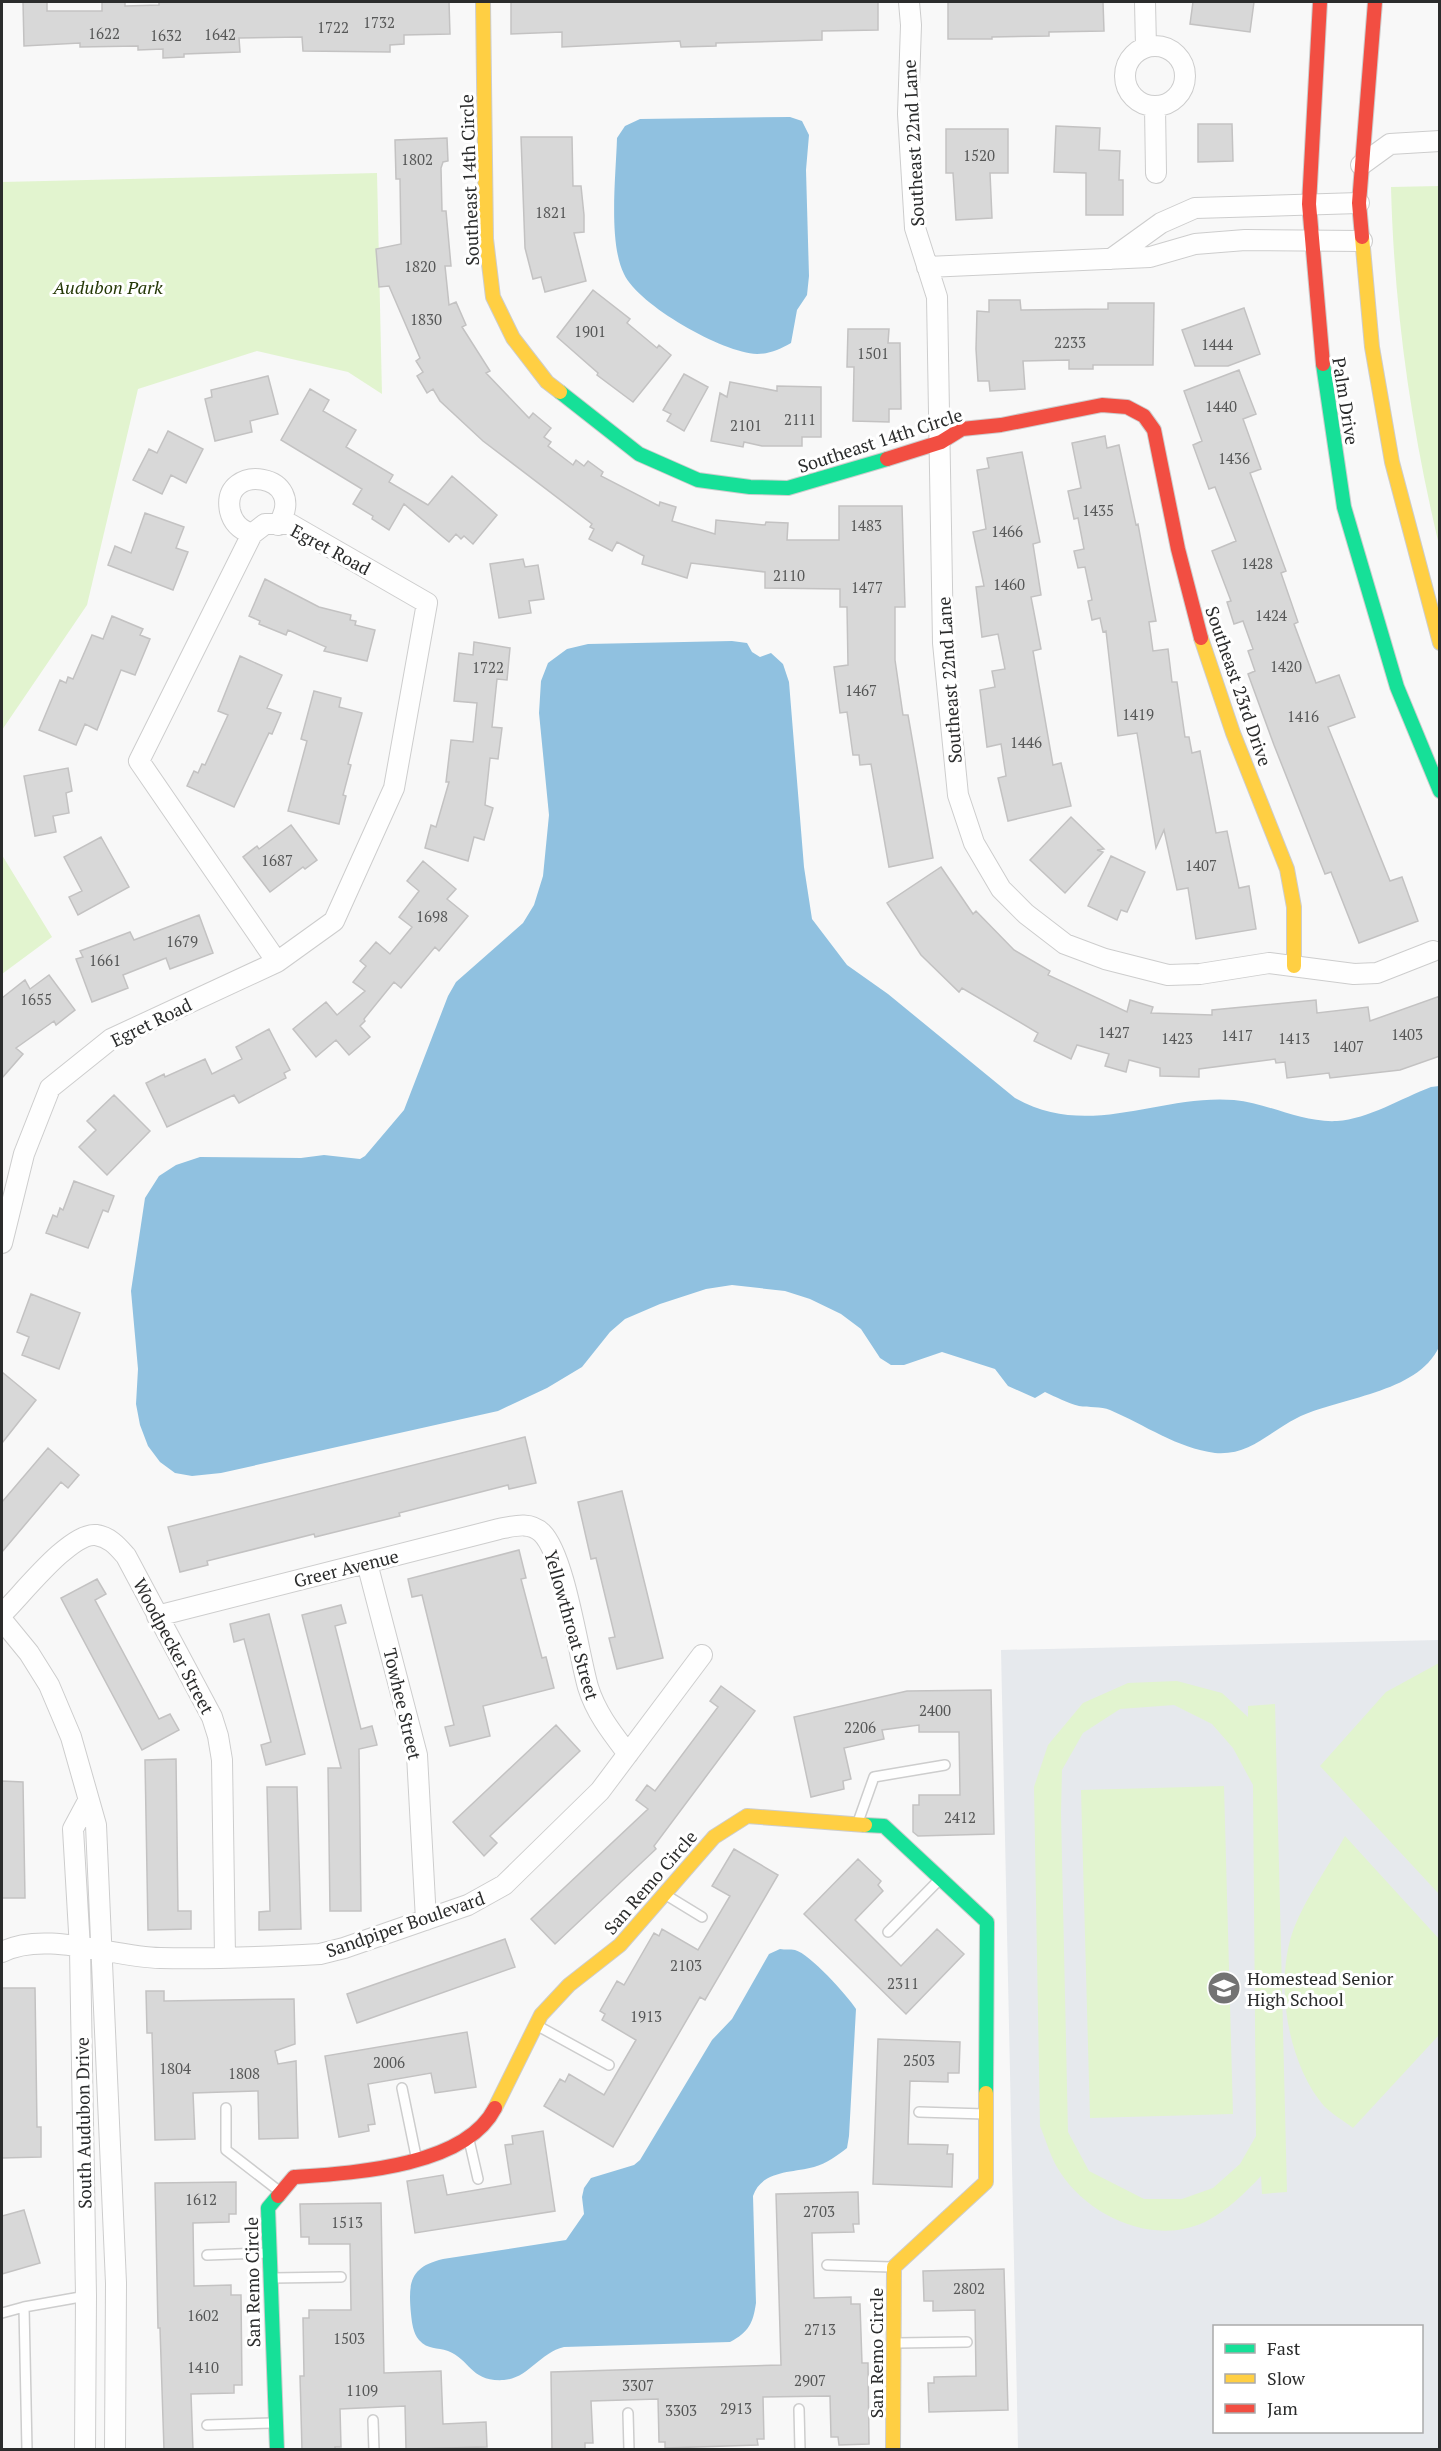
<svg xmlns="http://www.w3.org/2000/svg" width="1441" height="2451" font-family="'PT Serif',serif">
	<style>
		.built { fill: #e6e9ed; fill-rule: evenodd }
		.green { fill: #e2f4cf; fill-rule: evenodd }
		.water { fill: #90c1e0 }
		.building { fill: #d8d8d8; stroke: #c3c2c2; stroke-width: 1.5 }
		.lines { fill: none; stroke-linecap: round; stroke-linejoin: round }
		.lane-casing { stroke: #cdcdcd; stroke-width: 12 }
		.street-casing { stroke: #cdcdcd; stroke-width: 22 }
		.fast-casing { stroke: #cdcdcd; stroke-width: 16 }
		.slow-casing { stroke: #cdcdcd; stroke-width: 16 }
		.jam-casing { stroke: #cdcdcd; stroke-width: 16 }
		.lane { stroke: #fefefe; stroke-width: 9 }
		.street { stroke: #fefefe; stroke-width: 20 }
		.fast { stroke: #16e098; stroke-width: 14 }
		.slow { stroke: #ffcf43; stroke-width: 14 }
		.jam { stroke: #f24e42; stroke-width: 14 }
		.labels { text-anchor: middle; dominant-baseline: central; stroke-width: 6; stroke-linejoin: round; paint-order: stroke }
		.number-label { font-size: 15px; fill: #565757 }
		.street-label { font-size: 18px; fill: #2b2c2c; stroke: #fff }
		.park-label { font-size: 18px; font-style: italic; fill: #253807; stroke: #fff }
		.poi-label { font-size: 18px; fill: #2b2c2c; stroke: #fff; text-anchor: start }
	</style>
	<rect width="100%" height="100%" fill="#f8f8f8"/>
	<path class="built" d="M1439 1640V2449H1018L1001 1650ZM1214 2326H1422V2432H1214Z"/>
	<path class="green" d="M377 173 382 394 348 372 257 351 138 389 87 605 2 730V182Z
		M1439 186H1440L1439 545C1411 427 1394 309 1391 187Z
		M2 855 52 937 2 974Z
		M1439 1663V1894L1320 1766 1386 1692Z
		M1177 1681 1222 1693 1248 1717V1706L1275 1704 1287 2192 1262 2194 1261 2176C1244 2194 1228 2210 1205 2222 1154 2246 1089 2217 1060 2172 1051 2159 1046 2140 1040 2126L1034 1787 1048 1745 1083 1703 1128 1683ZM1174 1705 1212 1724 1233 1748 1253 1785 1256 2136 1240 2164 1213 2188 1182 2199H1144L1089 2171 1068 2132 1061 1813 1062 1770 1083 1733 1120 1709Z
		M1224 1786 1233 2114 1090 2118 1081 1790Z
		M1345 1836 1440 1940 1439 2035 1353 2128C1344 2121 1332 2114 1324 2106 1287 2063 1274 1981 1294 1928 1306 1897 1329 1866 1345 1836Z"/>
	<path class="water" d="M790 117 802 121 809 135 806 170 809 276 807 295 797 310 791 343C780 349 770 354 757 354 723 353 638 305 624 274 608 242 616 175 617 138L625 126 640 119Z
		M732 641 747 643 752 652 760 657 771 653 783 664 789 682 804 867 812 919 847 965 888 994 1015 1098C1089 1140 1158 1094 1234 1100 1268 1103 1302 1123 1337 1121 1368 1119 1402 1098 1431 1087L1439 1086V1347C1417 1394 1339 1397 1297 1418 1269 1432 1249 1456 1215 1453 1177 1448 1145 1425 1110 1410 1101 1406 1089 1408 1079 1406 1067 1403 1056 1397 1045 1392L1035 1398 1008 1386 995 1369 942 1352 904 1365H891L880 1358 861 1329 841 1314 810 1299 785 1291 732 1285 706 1289 660 1304 625 1319 610 1332 582 1367 547 1388 498 1411 221 1473 192 1476 175 1473 160 1462 148 1446 140 1425 136 1404 138 1369 131 1291 145 1198 159 1176 176 1165 200 1157 301 1158 324 1155 360 1159 365 1156 404 1110 448 996 456 982 523 923 534 905 543 876 549 815 539 713 541 681 548 663 567 649 588 644Z
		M780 1949C785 1950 790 1949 795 1950 810 1954 847 1995 856 2009L849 2136 847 2148C838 2155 826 2164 814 2167 792 2173 762 2170 753 2196L756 2303C753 2323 749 2332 730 2342L564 2347C539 2353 529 2378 504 2380 470 2382 471 2360 448 2351 437 2347 428 2350 419 2340 413 2333 412 2323 411 2314 408 2282 410 2267 443 2259L566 2240 584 2214 582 2197 584 2188 591 2178 634 2165 640 2160 712 2040 732 2019 769 1954Z"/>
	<path class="building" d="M23 2H47V11H102V2H125V6L159 5V2H449L450 34 404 35V44L390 45V52L303 51 302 37 239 38 240 52 184 54V57L163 58V49L138 50V46L80 47V43L24 46Z
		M511 2H878V30L822 31V40L716 43V46L681 47 680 41 562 47V32L511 34Z
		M948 2H1103L1104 31 1049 32V36L992 37V39H948Z
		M1193 2H1254L1250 32 1190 24Z
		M1198 124H1232L1233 161 1198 162Z
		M1056 126 1100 128 1099 150 1120 151 1119 180H1123V215H1086V173L1054 172Z
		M946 129H1008V173H990L992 218 956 220 953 173H946Z
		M521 137H572L573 186H581L584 215V232L574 233 586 281 545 292 541 277 533 279 525 248Z
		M447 138 448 161 443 162 441 168 442 211H446L451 266H445L449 305 456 302 466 325 462 327 490 371 486 373 529 418 533 413 551 428 544 437 551 442 548 446 573 465 576 460 584 466 588 461 603 472 601 476 659 506 660 502 676 507 672 521 715 534 716 520 765 525 766 522 788 523 787 540H839V506H902L905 607H895V660L903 715H908L933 858 889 867 871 764 860 765 859 755H853L847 712 840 713 834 667 848 665 847 607H840V589L765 588V572L691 563 687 578 642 564 644 556 617 542 612 551 589 539 594 529 590 527 592 524 483 441 440 401 433 389 427 393 417 376 423 372 416 361 420 358 389 286 379 287 376 249 401 244 400 179H396L395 140Z
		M593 290 630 319 627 323 657 348 659 345 671 355 633 402 597 375 598 373 557 337Z
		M989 300H1020L1021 310 1108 309V303H1154L1153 365H1093V369H1069V360L1023 361 1025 389 990 391 989 381H978L976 349 977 311 989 312Z
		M1244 308 1260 354 1228 366H1195L1182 330Z
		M848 329H889L888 343H900L901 409H889V422L853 421 854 367H847Z
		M1239 370 1256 414 1243 419 1261 469 1250 473 1286 571 1281 573 1298 622 1294 624 1316 683 1339 675 1355 717 1328 727 1390 881 1402 877 1418 921 1359 943 1331 872 1325 874 1274 745 1248 674 1255 671 1248 651 1253 649 1243 621 1234 624 1227 602 1231 601 1212 551 1236 541 1215 487 1209 489 1193 445 1202 441 1184 391Z
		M684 374 708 387 684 431 667 421 671 414 663 410Z
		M268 376 278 414 250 421 252 432 215 441 205 399 212 397 211 390Z
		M730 382 777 391V386L821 387V437H802V446H762L744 442 743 447 711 441 720 393 727 397Z
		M310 389 329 400 323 411 356 430 346 447 393 475 389 482 428 505 452 476 497 515 473 544 464 536 461 539 456 534 449 542 404 504 389 530 372 519 373 516 353 504 362 489 281 440Z
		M168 431 203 449 186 483 171 475 162 494 133 480 149 449 157 453Z
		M1105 436 1107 448 1119 445 1136 525 1138 524 1156 621 1149 622 1153 651 1168 649 1172 682H1177L1185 737H1189L1192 753 1200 751 1216 833 1227 831 1239 888 1249 886 1256 929 1196 939 1188 888 1177 890 1164 830 1156 848 1137 733 1118 736 1106 631 1103 632 1100 618 1092 620 1088 601 1092 600 1085 567 1078 568 1074 551 1084 549 1078 518 1074 519 1068 491 1081 488 1072 443Z
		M1022 452 1040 542 1033 544 1041 595 1031 597 1041 649 1033 651 1053 765 1061 763 1071 806 1008 821 998 778 1006 776 1001 744 987 747 980 690 995 687 992 671 1005 669 998 634 982 637 976 587 984 586 973 532 986 529 977 470 989 468 987 458Z
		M145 513 184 527 176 548 188 552 173 590 108 565 115 546 131 553Z
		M523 559 525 567 538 565 544 599 529 601 531 613 499 618 490 564Z
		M265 579 319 607 351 615 350 620 356 621 355 625 375 630 367 661 324 651 326 647 288 630 286 635 259 624 260 621 249 616Z
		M112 616 143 629 140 635 150 639 135 675 121 670 97 730 85 724 76 745 39 730 60 680 66 683 68 677 73 679 92 635 103 639Z
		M474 642 510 648 507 680 497 679 492 727 502 728 498 759 490 758 485 805 493 808 484 840 474 837 468 861 425 848 431 825 436 827 449 782H446L451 740 473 742 477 703 454 701 459 653 473 655Z
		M240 656 282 675 267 708 281 713 272 734 269 733 234 807 187 786 194 771 198 773 202 764 205 765 228 715 218 711Z
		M314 691 341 698 339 707 362 713 348 764 351 765 343 795 346 796 339 824 288 811 307 741 301 739Z
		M68 768 72 791 66 793 69 813 53 816 56 832 35 836 24 776Z
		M1071 817 1104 849 1097 850 1103 852 1065 893 1030 860Z
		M291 825 317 860 305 869 303 867 270 892 243 857 257 846 259 849Z
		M101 837 129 887 78 915 69 897 82 891 64 857Z
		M1111 856 1145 872 1127 912 1121 910 1117 920 1088 906Z
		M423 861 456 889 447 899 468 916 439 951 435 947 401 988 394 982 364 1019 365 1021 360 1026 370 1037 349 1055 336 1040 316 1057 293 1029 326 1002 337 1015 365 991 353 982 366 966 360 961 376 942 390 954 412 927 399 917 419 891 407 881Z
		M941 867 973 914 976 911 1014 950 1050 971 1048 975 1127 1012 1130 1000 1153 1007 1151 1013 1212 1015V1010L1316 1000 1317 1013 1368 1007 1370 1021 1440 996V1056L1400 1070 1330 1078 1329 1073 1287 1078 1285 1062 1276 1063 1275 1059 1199 1069V1077L1160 1076V1068L1129 1060 1126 1072 1105 1066 1109 1054 1077 1045 1071 1059 1034 1041 1038 1033 962 988 959 992 921 955 887 903Z
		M199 915 213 953 170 969 166 958 123 975 128 988 92 1002 76 959 83 957 80 951 130 932 134 940Z
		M49 975 75 1010 56 1025 54 1021 16 1048 23 1054 2 1078V998L25 980 30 989Z
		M269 1029 290 1070 284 1073 286 1078 239 1103 234 1095 167 1127 146 1083 164 1074 165 1077 205 1059 212 1074 242 1059 236 1047Z
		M114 1095 150 1131 107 1175 79 1147 96 1130 87 1121Z
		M74 1181 114 1196 108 1212 103 1210 88 1248 46 1233 53 1215 57 1217 60 1208 63 1210Z
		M31 1294 80 1313 59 1369 22 1355 29 1337 17 1332Z
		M2 1372 36 1400 2 1443Z
		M525 1437 536 1483 509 1489 508 1485 399 1513 400 1516 315 1537 314 1534 207 1561 208 1565 180 1572 168 1527Z
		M48 1448 79 1475 68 1488 61 1482 2 1552V1502Z
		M622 1491 663 1658 617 1669 609 1638 615 1637 596 1558 591 1559 578 1502Z
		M519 1550 526 1578 521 1579 542 1658 546 1657 554 1688 483 1706 490 1736 450 1746 445 1727 454 1725 422 1595 412 1597 408 1579Z
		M97 1579 106 1594 95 1600 159 1719 170 1714 179 1730 142 1750 61 1598Z
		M341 1605 346 1623 335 1626 361 1729 372 1726 377 1745 359 1749 361 1911H330L328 1768H341L302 1615Z
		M269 1614 305 1754 266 1765 261 1745 271 1742 244 1639 234 1642 230 1624Z
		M721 1686 755 1711 654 1846 656 1849 555 1944 531 1919 648 1809 636 1800 647 1785 655 1791 718 1707 710 1701Z
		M991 1690 994 1834 918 1836 913 1832V1805H919V1795H960L959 1732H919V1725L882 1730 884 1739 844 1748 851 1779 843 1781 844 1789 811 1797 794 1717 907 1691Z
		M556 1725 580 1751 490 1836 497 1843 484 1856 453 1822Z
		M176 1759 178 1911H191V1929L148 1930 145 1760Z
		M2 1781 23 1782 25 1898H2Z
		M267 1787H297L301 1929 259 1930V1912L270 1911Z
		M734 1849 778 1875 705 2000 700 1997 613 2147 544 2106 560 2079 565 2082 569 2074 604 2095 636 2040 602 2020 605 2014 600 2011 617 1981 624 1985 654 1933 659 1936 662 1929 698 1950 730 1896 712 1886Z
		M858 1859 881 1881 878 1885 883 1891 855 1920 901 1966 937 1929 964 1954 906 2014 804 1914Z
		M505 1939 515 1967 357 2023 347 1994Z
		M2 1988H35L37 2127H41V2157L2 2158Z
		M146 1991H164V2001L294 1999 295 2044 275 2051 278 2064 296 2061 298 2138 259 2139 258 2091 193 2093 195 2139 155 2140 152 2033H147Z
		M467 2032 476 2087 435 2093 431 2073 368 2084 375 2124 368 2125 369 2131 339 2137 325 2056Z
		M878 2039 960 2042 959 2073H948V2082L910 2081 908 2144 948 2145 947 2154H953L952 2187 873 2184Z
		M543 2131 555 2211 415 2233 407 2181 443 2175 447 2195 511 2184 505 2145 513 2144 512 2136Z
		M236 2182V2214H229V2222L193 2223 194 2286 231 2285V2295H241L242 2385H234V2393L191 2394 193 2450H164L160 2328H158L155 2183Z
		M858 2192 859 2224H853L854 2232 812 2233 814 2298 851 2297V2304H860L862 2363H868L869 2444 839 2445 838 2437H831L830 2396 763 2397 764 2439H757L758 2445 665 2448V2442H659L658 2399 591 2401 593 2443H585V2450H552L551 2372 781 2365 776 2194Z
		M381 2203 384 2373 441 2371 443 2424 486 2422 487 2447 406 2449 405 2406 340 2409 341 2447H335V2450H302L300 2376H304L303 2318H309V2310H351L350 2244H309V2237H301L300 2204Z
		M24 2210 40 2263 2 2274V2216Z
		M1004 2269 1008 2410 929 2412 928 2383H934V2377L976 2376 975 2310 933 2311V2301H924L923 2271Z"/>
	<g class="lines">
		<g class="lane-casing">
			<path id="lane" d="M858 1822 874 1777 945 1765
				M666 1895 702 1917
				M888 1932 939 1880
				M538 2026 609 2065
				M402 2088 416 2156
				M226 2108V2150L279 2191
				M919 2112 985 2114
				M469 2140 478 2179
				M207 2255 267 2253
				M827 2265 891 2267
				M272 2278 341 2277
				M2 2313 24 2307
				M897 2343 967 2342
				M799 2409 800 2450
				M628 2413 629 2450
				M373 2420 374 2450
				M207 2425 273 2423
				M27 2450 24 2307 86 2296"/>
		</g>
		<g class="street-casing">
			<path id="street" d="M909 2 911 25 908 114 915 228 937 297 943 643 958 795 974 843 1001 889 1026 914 1065 944 1105 959 1168 975 1200 974 1269 963 1354 974 1377 973 1433 951
				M1145 2 1146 47
				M1125 76a30 30 0 1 1 60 0a30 30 0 1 1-60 0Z
				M1155 107 1156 173
				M1361 165 1390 144 1440 141
				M1111 259 1161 223 1195 208 1359 203
				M927 267 1150 257 1195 244 1245 240 1362 241
				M265 524H290L427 603 394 788 334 921 277 962 139 761 252 534Z
				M252 534C241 530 233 524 230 511 220 461 311 473 278 525
				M2 1243 24 1154 50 1088 111 1039 277 962
				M367 1563 417 1755 426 1920
				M2 1614C21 1596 70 1532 96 1535 110 1537 118 1547 126 1556L212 1717 218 1736 222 1760 225 1956
				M157 1616 499 1529C514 1526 530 1521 542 1533 565 1556 578 1652 588 1687 596 1713 612 1733 628 1754
				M2 1620 29 1653 49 1685 71 1737 96 1825 116 2283 115 2450
				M2 1952C45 1930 112 1957 160 1958 213 1959 267 1957 320 1954L344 1948 468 1905 504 1885 600 1791 702 1655
				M85 2450 86 2296 80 1949 73 1829 88 1801"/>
		</g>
		<g class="fast-casing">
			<path id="fast" d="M1323 364 1344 507 1397 687 1440 791
				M560 392 639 454 698 480 750 487 788 488 887 459
				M865 1825 884 1826 987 1922 986 2093
				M277 2450 268 2208 278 2196"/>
		</g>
		<g class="slow-casing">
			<path id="slow" d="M483 2 486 239 493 297 513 338 547 382 560 392
				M1362 237 1372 347 1392 462 1440 643
				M1201 638 1233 733 1287 869 1294 907V966
				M495 2108 541 2015 569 1985 620 1945 714 1837 747 1816 865 1825
				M893 2450 894 2267 986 2182V2093"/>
		</g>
		<g class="jam-casing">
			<path id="jam" d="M1320 2 1309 204 1323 364
				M1362 237 1359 203 1375 2
				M887 459 941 442 962 429 1001 425 1102 405 1127 407 1144 416 1154 430 1178 549 1201 638
				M278 2196 294 2177C353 2173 465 2167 495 2108"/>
		</g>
		<use href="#lane" class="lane"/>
		<use href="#street" class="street"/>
		<use href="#fast" class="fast"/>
		<use href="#slow" class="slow"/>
		<use href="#jam" class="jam"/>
	</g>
	<defs>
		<g id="school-disc" transform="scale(1.725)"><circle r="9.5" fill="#737373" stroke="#fff"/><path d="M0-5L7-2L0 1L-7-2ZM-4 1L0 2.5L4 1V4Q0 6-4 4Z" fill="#fff"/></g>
	</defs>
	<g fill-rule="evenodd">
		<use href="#school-disc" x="1224" y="1988"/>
	</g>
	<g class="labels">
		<g class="number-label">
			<text x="379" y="22">1732</text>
			<text x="333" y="27">1722</text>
			<text x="104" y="33">1622</text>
			<text x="220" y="34">1642</text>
			<text x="166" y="35">1632</text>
			<text x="979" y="155">1520</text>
			<text x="417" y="159">1802</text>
			<text x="551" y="212">1821</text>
			<text x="420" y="266">1820</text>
			<text x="426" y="319">1830</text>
			<text x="590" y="331">1901</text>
			<text x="1070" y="342">2233</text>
			<text x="1217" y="344">1444</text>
			<text x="873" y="353">1501</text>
			<text x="1221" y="406">1440</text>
			<text x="800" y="419">2111</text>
			<text x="746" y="425">2101</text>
			<text x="1234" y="458">1436</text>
			<text x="1098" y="510">1435</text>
			<text x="866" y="525">1483</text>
			<text x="1007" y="531">1466</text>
			<text x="1257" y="563">1428</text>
			<text x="789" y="575">2110</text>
			<text x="1009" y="584">1460</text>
			<text x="867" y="587">1477</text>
			<text x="1271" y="615">1424</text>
			<text x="1286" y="666">1420</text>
			<text x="488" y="667">1722</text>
			<text x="861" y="690">1467</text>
			<text x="1138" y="714">1419</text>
			<text x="1303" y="716">1416</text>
			<text x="1026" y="742">1446</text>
			<text x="277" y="860">1687</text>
			<text x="1201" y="865">1407</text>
			<text x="432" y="916">1698</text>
			<text x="182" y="941">1679</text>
			<text x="105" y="960">1661</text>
			<text x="36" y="999">1655</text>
			<text x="1114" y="1032">1427</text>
			<text x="1407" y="1034">1403</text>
			<text x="1237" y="1035">1417</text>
			<text x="1177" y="1038">1423</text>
			<text x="1294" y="1038">1413</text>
			<text x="1348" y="1046">1407</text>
			<text x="935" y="1710">2400</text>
			<text x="860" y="1727">2206</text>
			<text x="960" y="1817">2412</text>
			<text x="686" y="1965">2103</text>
			<text x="903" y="1983">2311</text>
			<text x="646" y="2016">1913</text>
			<text x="919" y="2060">2503</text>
			<text x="389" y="2062">2006</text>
			<text x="175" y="2068">1804</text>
			<text x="244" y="2073">1808</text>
			<text x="201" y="2199">1612</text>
			<text x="819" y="2211">2703</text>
			<text x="347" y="2222">1513</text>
			<text x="969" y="2288">2802</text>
			<text x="203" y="2315">1602</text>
			<text x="820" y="2329">2713</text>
			<text x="349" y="2338">1503</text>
			<text x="203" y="2367">1410</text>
			<text x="810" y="2380">2907</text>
			<text x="638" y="2385">3307</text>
			<text x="362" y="2390">1109</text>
			<text x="736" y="2408">2913</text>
			<text x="681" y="2410">3303</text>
		</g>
		<g class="street-label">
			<text transform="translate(913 143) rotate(-93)">Southeast 22nd Lane</text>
			<text transform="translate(469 180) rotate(-92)">Southeast 14th Circle</text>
			<text transform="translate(1346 401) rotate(81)">Palm Drive</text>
			<text transform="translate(880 440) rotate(-18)">Southeast 14th Circle</text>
			<text transform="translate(331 549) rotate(28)">Egret Road</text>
			<text transform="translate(949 680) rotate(-94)">Southeast 22nd Lane</text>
			<text transform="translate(1239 686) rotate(71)">Southeast 23rd Drive</text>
			<text transform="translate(151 1022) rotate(-26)">Egret Road</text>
			<text transform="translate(346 1568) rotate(-14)">Greer Avenue</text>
			<text transform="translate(572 1625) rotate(74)">Yellowthroat Street</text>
			<text transform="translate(174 1646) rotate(62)">Woodpecker Street</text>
			<text transform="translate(403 1704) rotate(77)">Towhee Street</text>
			<text transform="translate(650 1882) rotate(-49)">San Remo Circle</text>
			<text transform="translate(405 1924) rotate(-19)">Sandpiper Boulevard</text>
			<text transform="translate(83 2123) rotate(-91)">South Audubon Drive</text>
			<text transform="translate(252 2282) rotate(-91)">San Remo Circle</text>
			<text transform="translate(876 2353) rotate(-90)">San Remo Circle</text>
		</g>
		<g class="park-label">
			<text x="108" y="287">Audubon Park</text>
		</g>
		<g class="poi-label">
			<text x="1247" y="1978">Homestead Senior<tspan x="1247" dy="21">High School</tspan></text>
		</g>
	</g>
	<rect width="1441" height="2451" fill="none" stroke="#2b2c2c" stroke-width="6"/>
	<rect x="1213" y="2325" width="210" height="108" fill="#ffffff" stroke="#aaabab" stroke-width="1.5"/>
	<rect x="1225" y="2344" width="30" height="9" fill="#16e098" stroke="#aaabab" stroke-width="1.5"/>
	<text x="1267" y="2355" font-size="18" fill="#2b2c2c">Fast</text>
	<rect x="1225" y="2374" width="30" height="9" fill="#ffcf43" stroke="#aaabab" stroke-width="1.5"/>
	<text x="1267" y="2385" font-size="18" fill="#2b2c2c">Slow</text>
	<rect x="1225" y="2404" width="30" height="9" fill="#f24e42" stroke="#aaabab" stroke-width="1.5"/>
	<text x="1267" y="2415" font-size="18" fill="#2b2c2c">Jam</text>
</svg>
